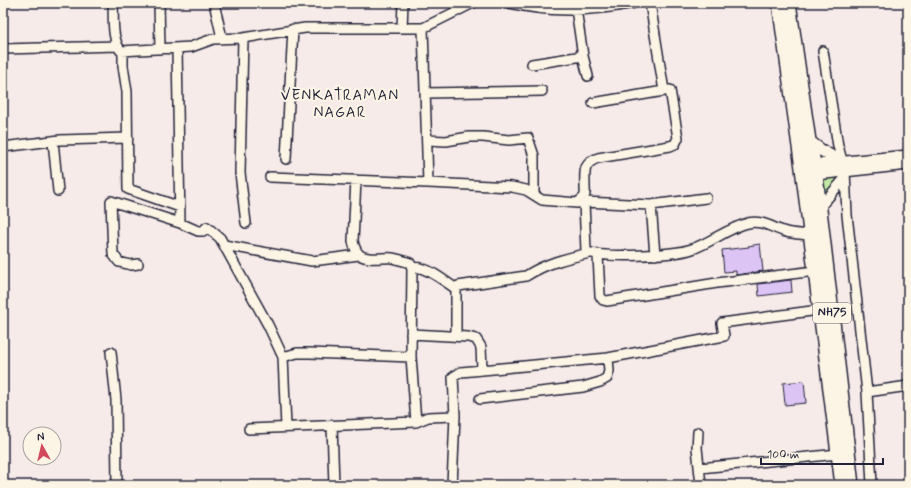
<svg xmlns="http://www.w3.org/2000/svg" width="911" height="488" font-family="Mynerve,sans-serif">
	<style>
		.green { fill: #c2eaa5; stroke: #728670 }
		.building { fill: #dcc4f4; stroke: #22223b }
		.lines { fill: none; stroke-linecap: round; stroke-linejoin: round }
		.minor-casing { stroke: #22223b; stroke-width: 12 }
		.major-casing { stroke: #22223b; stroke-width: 14 }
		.highway-casing { stroke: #22223b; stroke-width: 16 }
		.minor { stroke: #fcf5e5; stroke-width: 9 }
		.major { stroke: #fcf5e5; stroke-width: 11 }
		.highway { stroke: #fcf5e5; stroke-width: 13 }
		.labels { text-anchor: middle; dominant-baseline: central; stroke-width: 4; stroke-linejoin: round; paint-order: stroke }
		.shield { fill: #fcf5e5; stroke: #63616e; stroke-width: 1 }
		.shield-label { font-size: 12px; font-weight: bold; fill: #22223b }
		.quarter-label { font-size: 15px; letter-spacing: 1px; fill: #22223b; stroke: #fcf5e5 }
	</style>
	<rect width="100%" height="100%" fill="#f6ebe8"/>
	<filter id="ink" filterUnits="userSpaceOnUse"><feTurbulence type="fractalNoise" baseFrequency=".025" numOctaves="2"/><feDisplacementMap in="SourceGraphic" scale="8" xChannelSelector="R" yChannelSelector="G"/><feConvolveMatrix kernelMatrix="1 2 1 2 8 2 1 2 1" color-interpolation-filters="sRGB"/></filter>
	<g filter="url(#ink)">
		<path class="green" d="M822 176H839L824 196Z"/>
		<path class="building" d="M760 244 763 271 736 275V271L724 272 722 250 749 247 748 246Z
			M791 280 792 292 759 296 758 284Z
			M804 381 806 403 785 405 783 383Z"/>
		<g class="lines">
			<g class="minor-casing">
				<path id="minor" d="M113 3C114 19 111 38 121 51L191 47 213 39 243 38 305 28H423L428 183 512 187 526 190 542 200 577 203 584 202 651 205 706 198
					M159 3 160 49
					M214 3 222 38
					M509 3C549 13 594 11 634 3
					M650 3 664 91
					M576 9 583 56
					M402 28 403 3
					M423 28 473 3
					M243 38 240 173 246 223
					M177 48 180 223
					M3 49 118 46
					M123 51V66L127 92 128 189 180 207
					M823 51 838 146 845 171 847 215 867 392 872 485
					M532 64 583 56 588 76
					M425 93 542 91
					M427 140 446 141 469 137H483L509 140 528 138 534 156V195
					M53 141 58 191
					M3 147 60 140 128 138
					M286 159 293 29
					M270 177 428 183
					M356 180 353 241C354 246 356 252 360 255 368 261 383 257 392 258 398 259 404 261 410 263L412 268
					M584 202 586 251C602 259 675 255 692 249 710 243 728 228 748 223 763 220 772 228 786 232 793 234 802 234 810 235
					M577 203C579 201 582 200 584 197 586 194 585 191 585 187 585 172 582 164 598 158L670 146 675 144 678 138 670 90 593 103
					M651 205 655 255
					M819 208 845 178
					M224 245 312 261 359 255
					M598 255 600 296 603 300 607 301 717 283 815 271
					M138 264 131 265 119 262 113 254 111 201 180 223 198 231H203L207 227 220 238 268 325 283 357 286 427
					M456 289V336
					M411 334 468 337 476 339 481 347 482 369
					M111 352 116 400 117 485
					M411 357 412 268C424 264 446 282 456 289L458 286 526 276C546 263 567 258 590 253
					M867 392 908 386
					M480 399 583 387 600 382 607 378 609 371 608 358
					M416 422 428 417 455 416
					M332 425 334 485
					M249 429 416 422 411 357 310 353H297L283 357
					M698 432 697 448 701 485
					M700 468 838 454
					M452 485 455 416 453 377 461 372 608 358 724 336 722 323 819 310"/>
			</g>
			<g class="major-casing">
				<path id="major" d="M809 141 821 150 843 163
					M815 165 908 156
					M816 174 908 164"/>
			</g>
			<g class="highway-casing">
				<path id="highway" d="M779 3 802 168 842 485
					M789 3 809 141 815 167 852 485"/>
			</g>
			<use href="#minor" class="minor"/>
			<use href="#major" class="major"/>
			<use href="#highway" class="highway"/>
		</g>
	</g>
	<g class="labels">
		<rect class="shield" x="813" y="303" width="38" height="20" rx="3"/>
		<g class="shield-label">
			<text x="832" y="313">NH75</text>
		</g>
		<g class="quarter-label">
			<text x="340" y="96">VENKATRAMAN<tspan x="340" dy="17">NAGAR</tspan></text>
		</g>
	</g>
	<rect width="911" height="488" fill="none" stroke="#fcf5e5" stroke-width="16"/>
	<rect x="8" y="8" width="895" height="472" fill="none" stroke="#22223b" stroke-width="1.5" filter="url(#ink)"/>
	<g transform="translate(42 446) rotate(352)"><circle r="19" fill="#fcf5e5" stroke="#a5a1a1"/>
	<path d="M0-3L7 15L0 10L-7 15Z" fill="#d1495b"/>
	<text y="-6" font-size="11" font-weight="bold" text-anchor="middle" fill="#22223b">N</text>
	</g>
	<path d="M761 458v6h122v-6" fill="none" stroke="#22223b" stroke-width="2"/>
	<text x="767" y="458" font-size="12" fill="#22223b" stroke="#fcf5e5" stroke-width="3" paint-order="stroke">100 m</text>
</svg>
